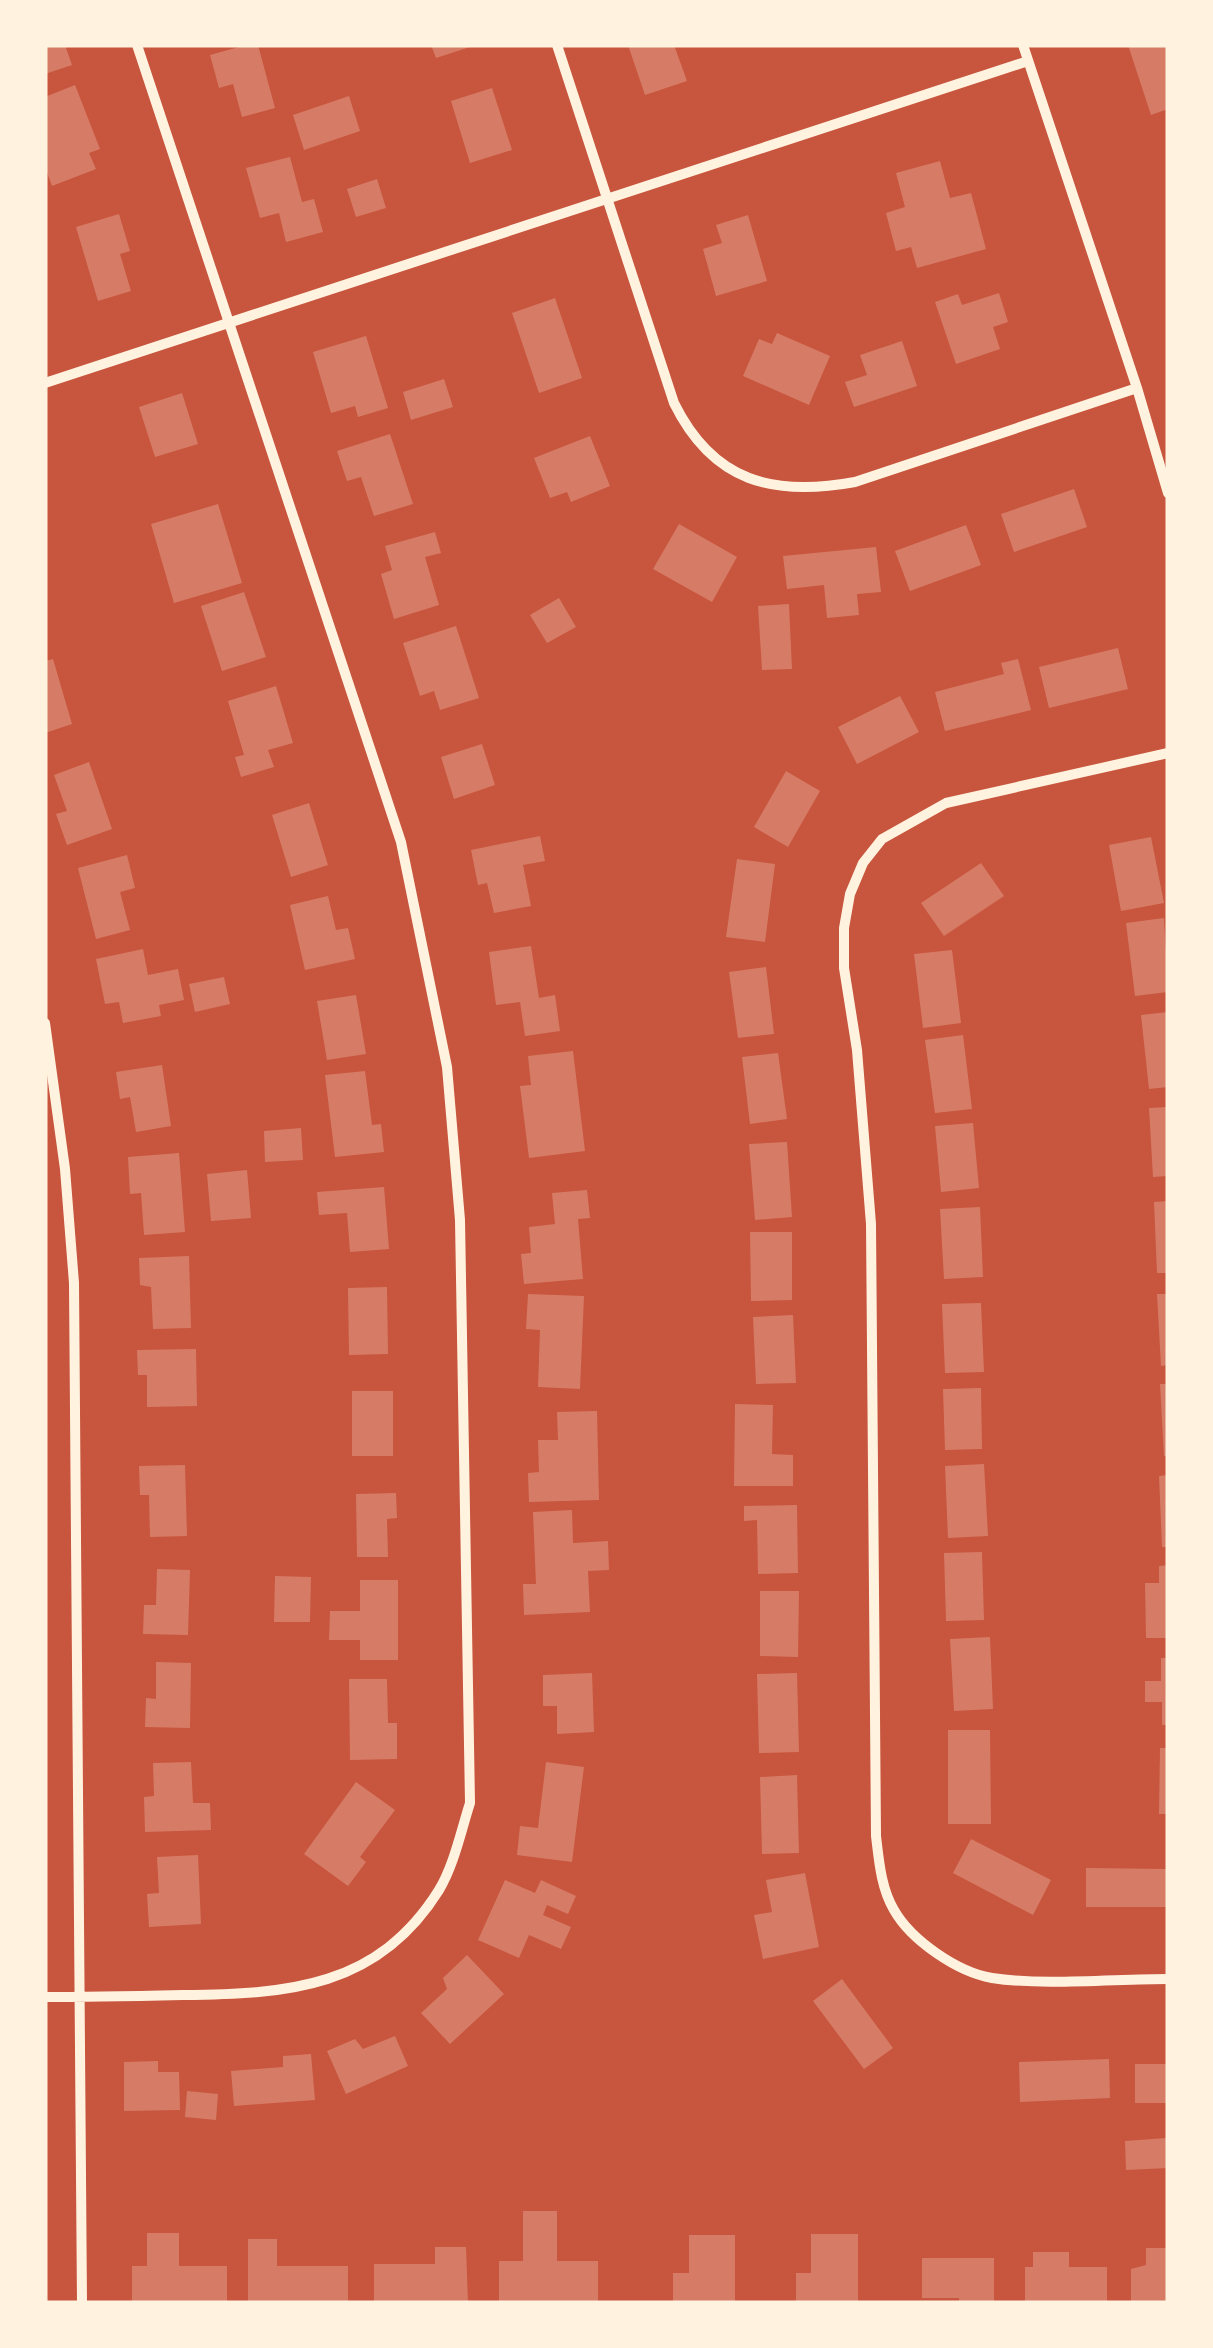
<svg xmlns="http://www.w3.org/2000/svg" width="1213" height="2348" font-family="'Space Grotesk',sans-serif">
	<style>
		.building { fill: #d67c66 }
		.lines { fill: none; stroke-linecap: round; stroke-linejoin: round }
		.minor { stroke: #fff3e0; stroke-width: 10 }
	</style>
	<rect width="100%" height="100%" fill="#c8553d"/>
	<path class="building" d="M45 45H65L72 65 45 74Z
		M246 45H258L275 108 242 117 233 84 219 88 210 55Z
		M431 45H473V46L436 58Z
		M628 45H674L687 81 645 95Z
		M1128 45H1168V109L1151 115Z
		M75 85 100 149 89 153 96 169 52 186 45 167V97Z
		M492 88 512 150 470 163 451 101Z
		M349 96 360 131 304 150 293 115Z
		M290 157 302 202 314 199 323 232 286 242 279 213 260 218 246 168Z
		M940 161 950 198 971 193 986 249 917 268 911 247 896 251 886 213 905 207 896 173Z
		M377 179 386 208 356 217 347 189Z
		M119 214 130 251 120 254 131 291 98 301 76 227Z
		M748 215 767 281 716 296 703 249 722 243 716 225Z
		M999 293 1008 322 993 327 1000 349 956 364 935 302 958 294 962 305Z
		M555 298 582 378 539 393 512 313Z
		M777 333 830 356 809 405 743 376 759 339 772 344Z
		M366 336 388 408 358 417 355 406 331 413 313 352Z
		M902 341 917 386 854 407 845 382 867 375 860 355Z
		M444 379 453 407 411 420 403 392Z
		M182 393 198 444 155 457 139 407Z
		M390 434 413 504 374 516 361 477 347 481 337 451Z
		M590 436 610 486 571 502 567 492 550 498 534 458Z
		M1074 489 1087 527 1014 552 1001 514Z
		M218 504 242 583 174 603 151 524Z
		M679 524 737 557 712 602 653 569Z
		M966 525 981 565 910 591 895 551Z
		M435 532 441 553 425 557 439 605 394 619 381 574 392 570 385 546Z
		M876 547 881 592 857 594 859 615 827 618 824 585 787 589 783 556Z
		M244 592 266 657 222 671 201 606Z
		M559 598 576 627 547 643 530 615Z
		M789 604 792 669 762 670 758 606Z
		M456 626 479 698 440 710 434 691 420 696 403 643Z
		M1118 648 1128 689 1049 708 1039 667Z
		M53 659 72 724 45 733V661Z
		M1018 659 1031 710 945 731 935 692 1004 674 1001 663Z
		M276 686 293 743 268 750 274 767 241 777 235 757 244 755 228 701Z
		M900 696 919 732 857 764 838 727Z
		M482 744 495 785 454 799 441 757Z
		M89 762 112 829 67 845 56 814 67 811 54 775Z
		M786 771 820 791 788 847 754 827Z
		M309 803 328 865 291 877 272 815Z
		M540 836 545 861 523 865 531 906 494 913 487 883 478 885 471 850Z
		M1151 837 1164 903 1121 911 1109 845Z
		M127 855 135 888 120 892 130 930 96 939 78 868Z
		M737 859 775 864 765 942 726 937Z
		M981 863 1004 896 944 936 921 903Z
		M328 896 336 930 348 928 355 959 305 970 290 905Z
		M1164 918 1168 992 1135 996 1126 923Z
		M531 946 539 998 555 995 560 1031 525 1036 520 1002 496 1005 489 952Z
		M143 949 148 975 178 969 184 1000 159 1005 161 1016 123 1023 119 1002 105 1004 96 959Z
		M952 950 961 1023 923 1028 914 954Z
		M766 967 774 1034 738 1038 729 972Z
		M224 977 230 1004 195 1012 189 984Z
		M356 995 366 1054 327 1060 317 1001Z
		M1168 1012V1087L1149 1089 1141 1015Z
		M963 1035 972 1109 935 1113 925 1040Z
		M573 1051 585 1151 529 1158 520 1086 531 1085 528 1056Z
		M778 1053 787 1119 750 1124 742 1057Z
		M162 1065 171 1126 136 1132 130 1097 120 1099 116 1072Z
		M365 1071 372 1125 381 1124 384 1152 335 1157 325 1075Z
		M1168 1107V1176L1153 1177 1149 1108Z
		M973 1123 979 1188 941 1192 935 1126Z
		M301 1128 303 1160 265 1162 264 1131Z
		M787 1142 792 1217 755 1220 749 1144Z
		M179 1153 185 1232 144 1235 141 1193 130 1194 128 1157Z
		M247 1170 251 1218 211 1221 207 1174Z
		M384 1187 389 1249 350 1252 347 1213 319 1215 317 1192Z
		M587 1190 590 1218 578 1219 583 1279 524 1284 521 1254 531 1253 529 1227 555 1224 552 1193Z
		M1168 1201V1273H1157L1154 1202Z
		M980 1207 983 1277 944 1279 940 1209Z
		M750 1232H792V1300L751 1301Z
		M189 1256 191 1328 153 1329 151 1287 140 1285 139 1258Z
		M387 1287 388 1354 349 1355 348 1288Z
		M528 1294 584 1296 580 1389 538 1387 540 1330 526 1329Z
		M1157 1294H1168V1365L1161 1366Z
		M981 1303 984 1372 945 1373 942 1304Z
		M793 1315 796 1383 756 1384 753 1317Z
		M196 1349 197 1406 147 1407V1375H138L137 1350Z
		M1160 1384H1168V1456H1164Z
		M981 1388 982 1449 945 1450 943 1389Z
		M352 1391H393V1456H352Z
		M735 1404 773 1405 772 1454 793 1455V1486H734Z
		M597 1411 599 1500 529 1502 528 1473 539 1472 538 1440H558L557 1412Z
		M984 1464 988 1536 948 1538 945 1466Z
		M185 1465 187 1536 150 1537 149 1495H140L139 1466Z
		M1168 1475V1547H1162L1159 1476Z
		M396 1493 397 1518 387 1519 388 1557H357L356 1494Z
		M797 1505 798 1573 758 1574 757 1520 744 1521V1506Z
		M572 1510 573 1543 608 1541 609 1570 588 1571 590 1612 524 1615 523 1584H536L533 1512Z
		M982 1552 984 1620 946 1621 944 1553Z
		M1168 1565V1638H1146L1145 1583H1159V1566Z
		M157 1569 190 1570 188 1635 143 1634 144 1605H156Z
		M275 1576 311 1577 310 1622H274Z
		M360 1580H398V1660H360V1640H329L330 1611H360Z
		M760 1591H799L798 1657 760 1656Z
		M990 1637 993 1709 954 1711 950 1639Z
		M1161 1658H1168V1725H1162V1702H1145V1681H1161Z
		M156 1662 191 1663 190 1728 145 1727 146 1698 156 1699Z
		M592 1673 594 1732 557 1734V1706H543V1675Z
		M797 1673 799 1752 759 1753 757 1674Z
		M349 1679H387L388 1723H397V1759L350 1760Z
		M948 1730H990L991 1824H948Z
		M1160 1748H1168V1814H1159Z
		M191 1762 193 1803H210L211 1830 145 1832 144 1797 154 1796 153 1763Z
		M546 1762 584 1767 572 1862 517 1855 520 1826 538 1828Z
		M797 1775 799 1853 762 1854 760 1777Z
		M356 1782 395 1810 360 1857 366 1862 348 1886 304 1854Z
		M971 1839 1051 1880 1033 1915 953 1873Z
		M198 1855 201 1924 149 1927 147 1894 159 1893 157 1857Z
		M1086 1868 1168 1869V1907H1086Z
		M805 1873 819 1947 763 1959 754 1915 772 1912 766 1880Z
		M505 1880 535 1893 541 1880 576 1896 568 1914 547 1905 543 1915 571 1927 561 1949 529 1935 519 1958 478 1940Z
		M467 1955 504 1994 450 2044 421 2013 447 1989 443 1978Z
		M842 1979 893 2048 864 2069 813 2001Z
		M395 2036 408 2066 346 2094 327 2051 355 2039 363 2049Z
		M311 2054 315 2100 234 2106 231 2071 283 2067V2056Z
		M1109 2059 1110 2098 1020 2102 1019 2062Z
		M158 2061V2072H179L180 2110 124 2111V2062Z
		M1135 2064H1168V2103H1135Z
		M187 2091 218 2094 216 2120 185 2117Z
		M1166 2138 1168 2168 1126 2170 1125 2141Z
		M523 2211H557V2261H598V2302H499V2261H523Z
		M147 2233H179V2266H227V2303H132V2266H147Z
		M811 2234H858V2301L796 2303V2273H811Z
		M689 2235H735V2303H673V2273H689Z
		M248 2239H277V2266H348V2303H248Z
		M435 2247H466L468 2303H374V2264H435Z
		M1146 2248H1168V2303H1131V2269L1146 2265Z
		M1033 2252H1069V2267H1107V2303H1025V2267H1033Z
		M922 2258H994V2303H959V2298H922Z"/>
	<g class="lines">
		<path class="minor" d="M557 45 674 403C713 482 773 497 855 482L1137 388
			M1023 45 1137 388 1168 493
			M45 383 1028 61
			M1168 753 946 803 882 839 863 863 850 894 844 928V968L857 1050 871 1224 876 1836C879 1861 881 1888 894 1910 911 1940 957 1972 992 1978 1044 1986 1114 1979 1168 1979
			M45 1023 65 1169 74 1283 82 2303
			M45 1997C91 1997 137 1996 183 1995 288 1994 378 1988 439 1890 454 1865 461 1831 470 1803L460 1220 447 1067 401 842 137 45"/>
	</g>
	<rect width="1213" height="2348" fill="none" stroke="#fff3e0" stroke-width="95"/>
</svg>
